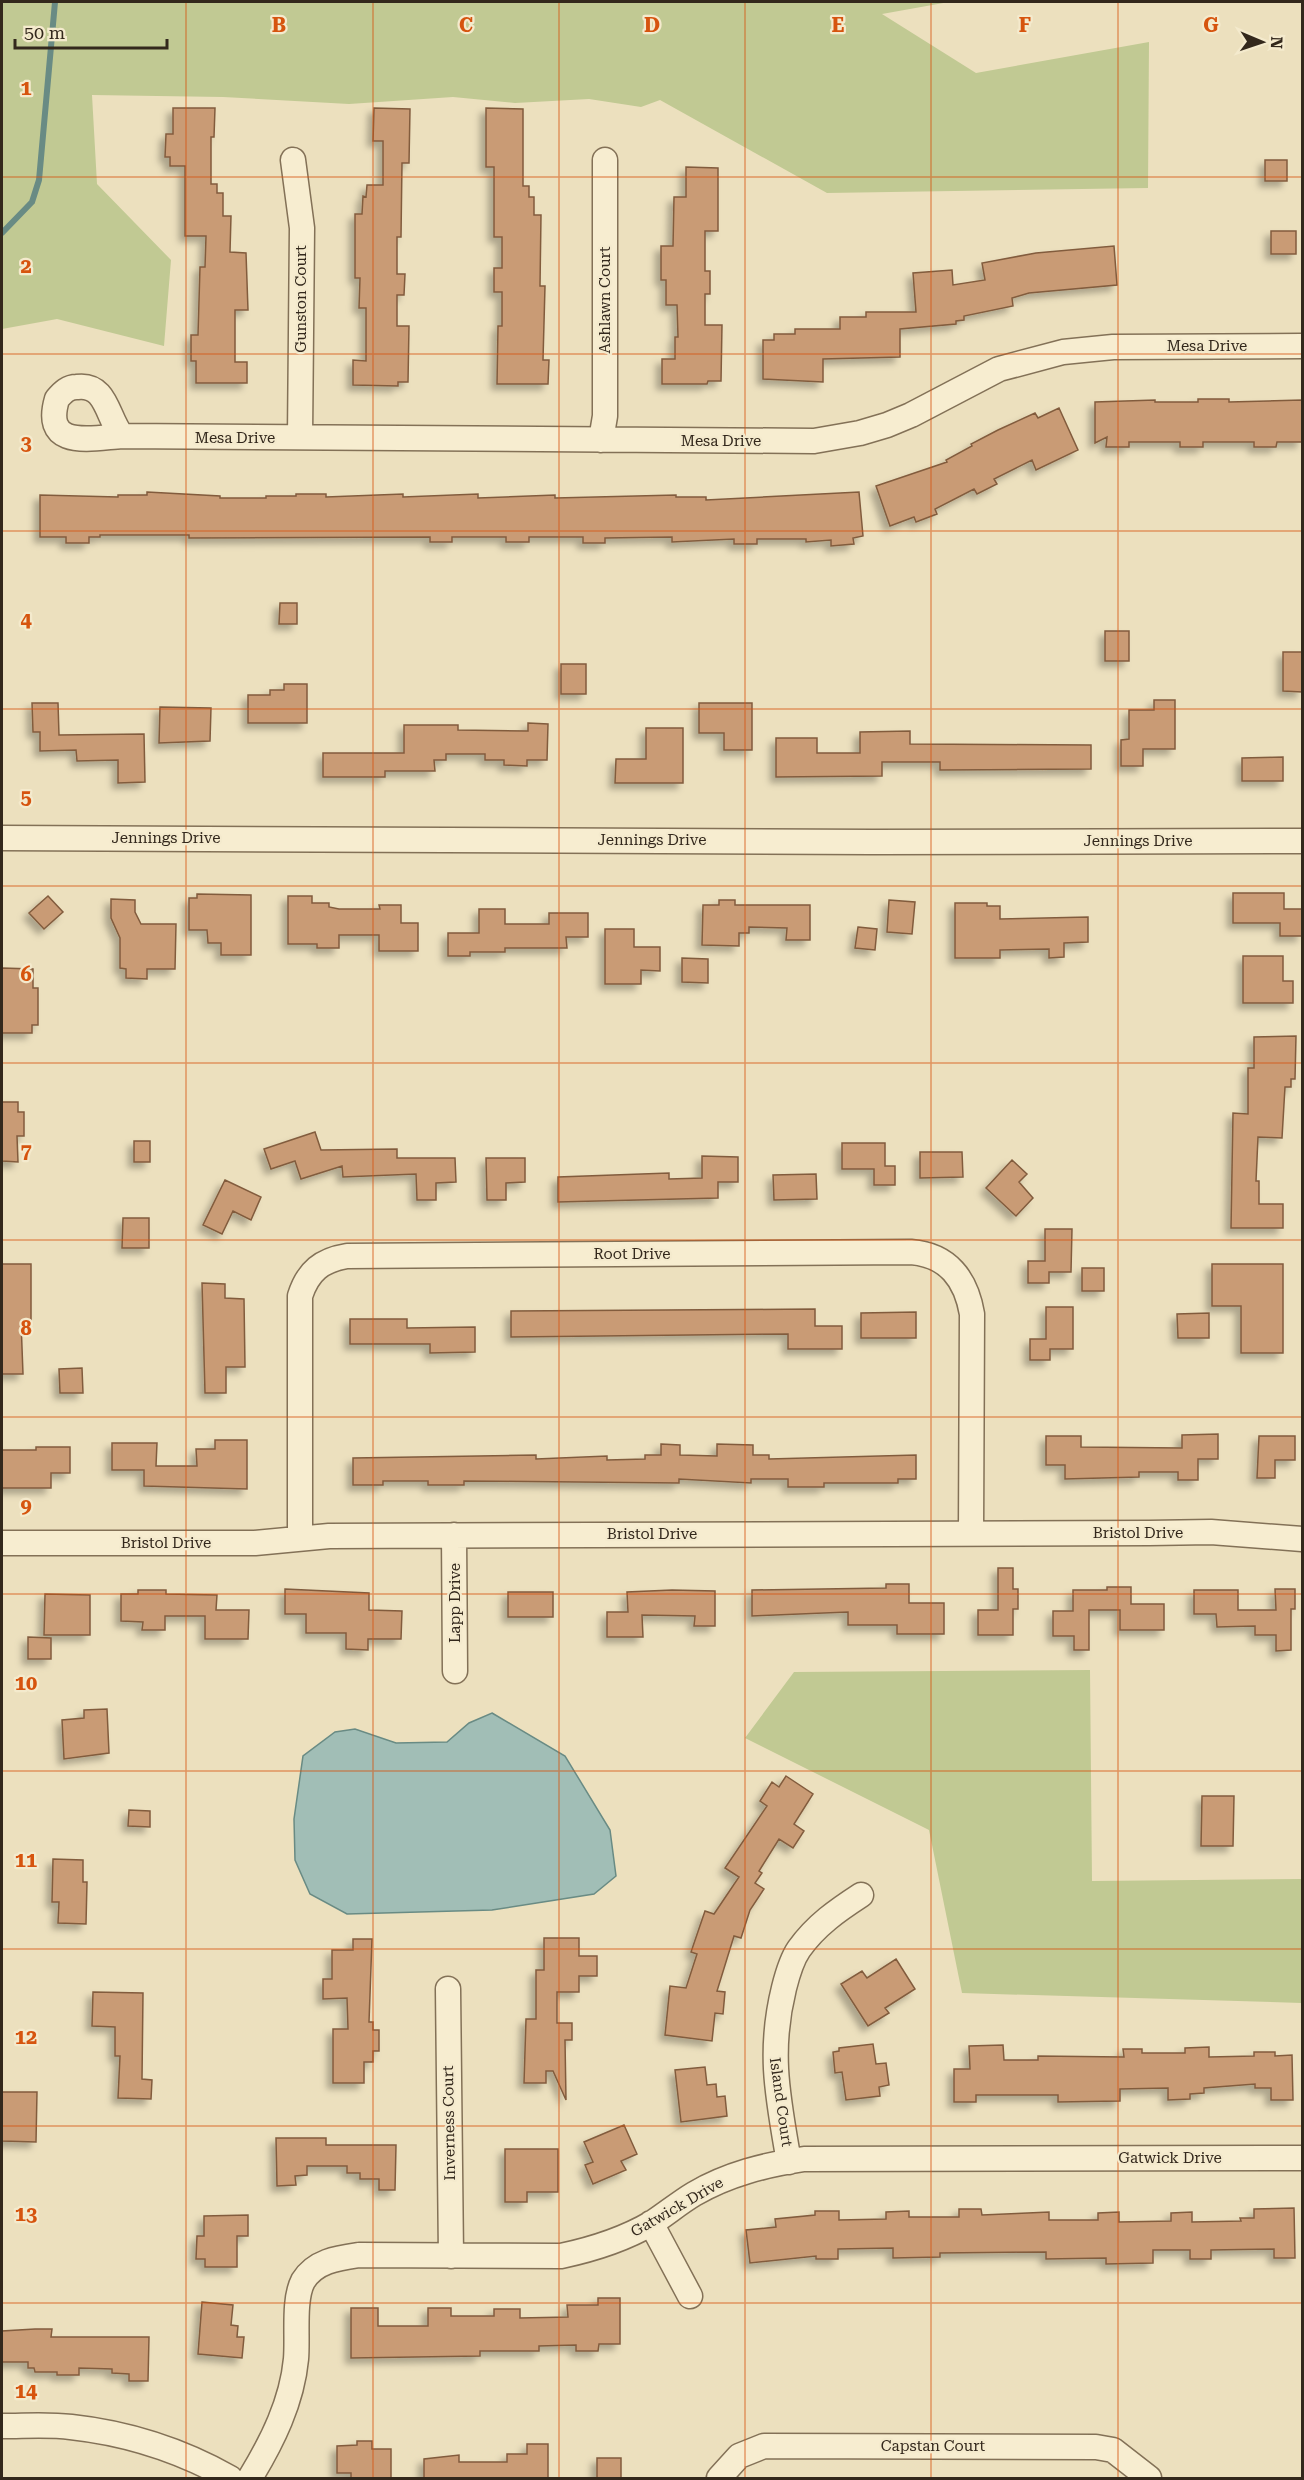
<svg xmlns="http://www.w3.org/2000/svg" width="1304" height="2480" font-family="'Roboto Serif',serif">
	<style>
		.green { fill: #c1c993 }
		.water { fill: #a1beb6; stroke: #698b84; stroke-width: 1.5 }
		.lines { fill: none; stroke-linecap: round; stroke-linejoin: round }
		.stream { stroke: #698b84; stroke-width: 6 }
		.building { fill: #c99b74; stroke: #825c3e; stroke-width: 1.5; filter: url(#shadow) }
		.minor-casing { stroke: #837157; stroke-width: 27 }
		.minor { stroke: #f7edd0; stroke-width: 24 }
		.grid { fill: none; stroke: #d6540e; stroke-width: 1.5; stroke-opacity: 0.55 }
		.labels { text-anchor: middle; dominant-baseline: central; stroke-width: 4.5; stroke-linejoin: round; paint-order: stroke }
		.street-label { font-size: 15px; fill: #33281c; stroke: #f4eacd }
		.grid-label { font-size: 20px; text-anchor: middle; font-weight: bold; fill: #d6540e; stroke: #f4eacd; stroke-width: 4.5; stroke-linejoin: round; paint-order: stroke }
	</style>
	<defs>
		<filter id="shadow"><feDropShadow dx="-5.5" dy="5.5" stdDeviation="3" flood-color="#0004"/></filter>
	</defs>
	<rect width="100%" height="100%" fill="#ece0be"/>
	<path class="green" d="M2 2H949L882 14 976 73 1149 42 1148 188 827 193 660 100 641 107 589 99 515 103 453 97 349 104 223 97 92 95 97 184 171 260 164 346 57 319 2 329Z
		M1090 1670 1092 1881 1302 1879V2003L962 1993 929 1830 745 1738 794 1672Z"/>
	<path class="water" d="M492 1713 565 1756 610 1830 616 1876 594 1894 492 1910 347 1914 310 1894 295 1860 294 1819 303 1756 335 1732 355 1729 396 1743 447 1742 469 1723Z"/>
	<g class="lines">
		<path class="stream" d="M2 233 32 202 39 180 55 2"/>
	</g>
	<path class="building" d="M173 108H215L214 137H211V184H217V193H223V216H231L230 252 246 253 248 310H235V362H247V383H196V361H191V335H198L200 267H205L206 236H185V166H170V157H165L166 134H173Z
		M374 108 410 109 409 163H402L401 237H397V274H405L404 295H397V326H409L408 382H398V386L353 385V360L366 361V308H359L360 278H355V214H362L363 196 366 197 367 185H383V141H373Z
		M486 108 523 109V186H529V197H534V215H541L540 286H545L543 360H549L548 384H497L498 326H502V292H494V268H502V237H494V167H486Z
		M1265 160H1287V181H1265Z
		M686 167 718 168V231H705V271H710V294H705V325H722L721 381H708L707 384H662V359H675V337H678L677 305H666V280H661V246H673L674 197H686Z
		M1271 231H1296V254H1271Z
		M1114 246 1117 285 1029 293 1012 298 1013 306 964 316V320L956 321V324L900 329V357L823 359V382L763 379V340H774V334H795V329H840V317H866V312H916L913 273 952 270 953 285 985 280 982 263 1036 253Z
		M1198 399H1229V402L1302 400V442H1277L1276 447H1254V442H1203V447H1180V442H1129V447H1106L1107 437 1095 443V402L1155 400V402H1198Z
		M1059 408 1078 450 1036 470 1032 460 994 479 997 484 977 494 974 489 935 509 937 514 916 522 914 517 890 526 876 486 947 462 946 460 972 446 971 444 998 430 1035 413 1038 418Z
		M147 492 220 496V498H266V496H296V494H326V497L403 494V497L478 494V498L555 495V498L676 495V497H706V500L859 492 863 536 853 538 854 544 831 546V540L806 542V539H757V544H734V539L672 542V537L605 538V543H583V537H529V542H506V537H452V542H430V537L189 538V535H100V537H89V543H66V537H40V495L118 497V495H147Z
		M280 603H297V624H279Z
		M1105 631H1129V661H1105Z
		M1283 652H1302V692L1283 691Z
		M561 664H586V694H561Z
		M284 684H307V723H248V695H270V690H284Z
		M1154 700H1175V749H1143V766H1121V740L1129 739V710H1154Z
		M32 703H58L59 735 144 734 145 782 118 783V760L77 761 76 750 40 751V732H33Z
		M699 703H752V750H724V733H699Z
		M160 707 211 708 210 741 159 743Z
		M528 723 548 724 547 760H527V766L504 765V760H485V754H446V760H434L435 771H385V777H323V753H404V725H458V730L528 731Z
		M646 728H683V783H615L616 759H646Z
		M910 731V744L1091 745V769L940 770V762H882V776L776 777V738H817V753H860V732Z
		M1283 757V781H1242V758Z
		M1233 893H1284V909H1302V936H1280V923H1233Z
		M197 894 251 895V955H221V943H208L207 930H189V898H197Z
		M48 896 63 912 44 929 29 913Z
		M288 896H312V903H329V907L339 909H380L379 905H401V923H418V951H379V935H339V948H317V944H288Z
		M111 899 135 900V912L141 924H176L175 969H147V979L126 978V969L120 968V938L111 918Z
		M719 900H735V905H810V940H786L787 928 749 927V933H739V946L702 945 703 905H719Z
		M889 900 915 902 912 934 887 932Z
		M955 903H987V906H1000V919L1088 917V942L1064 943V957L1049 958V949L1000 950V958H955Z
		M479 909H505V924H549V913H588V937H566L567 948H505V952H470V956H448V933H479Z
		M858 927 877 929 875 950 855 948Z
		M605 929H634V947H660V971L641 970V984H605Z
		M1243 956H1283V981H1293V1003H1243Z
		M682 958 708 959V983L682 982Z
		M2 968 33 969V988H38V1025H32V1033H2Z
		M1296 1036 1295 1079H1291V1087H1285L1282 1138 1258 1137 1256 1181H1259V1204H1283V1228H1231L1233 1113 1248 1114V1068H1254V1037Z
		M2 1102H18V1112H24V1136H17L18 1162 2 1161Z
		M315 1132 321 1150 397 1149V1158H455L456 1182 436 1183V1200H417L416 1174 343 1177 342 1166 301 1179 295 1161 271 1169 264 1149Z
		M134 1141H150V1162H134Z
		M842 1143H885V1166H895V1185H874V1169H842Z
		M920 1152H962L963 1177 920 1178Z
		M702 1156 738 1157V1182H718V1198L558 1202V1177L669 1173V1179L702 1178Z
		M486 1158H525V1182L506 1183V1200H487Z
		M1012 1160 1027 1174 1019 1182 1033 1198 1016 1216 986 1188Z
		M816 1174 817 1199 774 1200 773 1175Z
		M225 1180 261 1197 251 1220 233 1211 222 1234 203 1225Z
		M123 1218H149V1248H122Z
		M1045 1229H1072L1071 1272H1049V1283H1028V1261H1045Z
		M2 1264H31V1321H21L23 1374H2Z
		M1212 1264H1283V1353H1241V1306H1212Z
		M1082 1268H1104V1291H1082Z
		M202 1283 225 1284V1298L244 1299 245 1367H226V1393H205Z
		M1046 1307H1073V1349H1050V1360H1030V1339H1046Z
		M815 1309V1326H842V1349H788V1334L511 1337V1311Z
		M916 1312V1338H861V1313Z
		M1209 1313V1338H1178L1177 1314Z
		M350 1319H407V1328L475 1327V1352L430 1353V1344H350Z
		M82 1368 83 1393H60L59 1369Z
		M1218 1434V1459H1198V1480H1178V1472H1139V1477L1065 1479V1465H1046V1436H1081V1447L1182 1448V1435Z
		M1259 1436H1295V1460H1275V1478H1257Z
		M215 1440H247V1489L144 1486V1470H112V1443H157L156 1466H197L196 1449H215Z
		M661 1444 680 1445V1455L717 1456V1444L753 1445V1455H769V1459L916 1455V1479H898V1483H824V1487H788V1479H751V1483L679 1479V1483L464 1481V1485H428V1481H383V1485H353V1458L536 1455V1459L607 1456V1460L645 1459V1455H661Z
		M36 1447H70V1473H51V1488H2V1450H36Z
		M998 1568H1013V1589H1018V1609H1013V1635H978V1610H998Z
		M886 1584H909V1603H944V1634H897V1625H848V1612L752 1616V1590L886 1588Z
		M1107 1587H1131V1604H1164V1630H1120V1610H1089V1650H1074V1636H1053V1611H1073V1590H1107Z
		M285 1589 369 1593V1610L402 1611 401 1639H368V1650L346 1649V1633H306V1614H285Z
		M1275 1589H1295V1609H1291V1650L1276 1651V1635H1255V1626L1217 1627 1216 1614H1194V1590H1238V1610H1276Z
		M138 1590H166V1594L217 1595 216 1610H249L248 1639H205V1616H165V1630H142L143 1622 121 1621V1594H138Z
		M672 1590 715 1591V1626H694L695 1616 642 1615 643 1637H607V1612H628L627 1592Z
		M508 1592H553V1617H508Z
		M45 1594 90 1595V1635H44Z
		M28 1637 51 1638V1659H28Z
		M107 1709 109 1753 64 1759 62 1720 84 1718V1710Z
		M786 1776 813 1794 794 1824 804 1831 793 1848 779 1839 759 1871 762 1873 755 1883 764 1889 750 1910 741 1938 734 1936 717 1991 725 1992 723 2014 715 2013 712 2041 665 2035 670 1986 686 1988 697 1954 691 1952 705 1911 714 1914 739 1877 725 1868 767 1806 760 1801 772 1782 779 1787Z
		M1202 1796H1234L1233 1846H1201Z
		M129 1810 150 1811V1827L128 1826Z
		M53 1859 83 1860V1882H87L86 1924 58 1923 59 1902H52Z
		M544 1938H579V1956H597V1976H579V1992H557V2023H572V2040H565L566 2100 553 2071H546V2083H524L526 2019H536V1970H544Z
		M353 1939H372L369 2022H373V2030H379V2051H373V2062H364V2083H333V2029H348L347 1998 323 1999V1979H332V1950H353Z
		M896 1959 915 1989 885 2008 889 2013 868 2026 841 1984 862 1971 867 1978Z
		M93 1992 143 1993 142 2079 152 2080 151 2099 118 2098 120 2056H115V2027L92 2026Z
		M873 2044 876 2064 886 2063 889 2085 879 2087 880 2096 846 2100 842 2072 835 2073 833 2052 839 2051V2048Z
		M1003 2045 1004 2060H1038V2056L1124 2057 1123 2049H1142V2053H1185V2048L1209 2047V2057L1254 2056V2052H1275V2056L1292 2055 1293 2100H1271V2088H1255V2084L1204 2088V2093L1190 2094V2099L1168 2100V2088L1120 2089V2101L1058 2102V2095H976V2102H954V2069H970L969 2046Z
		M705 2067 707 2085 716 2084 717 2097 725 2096 727 2116 681 2122 675 2070Z
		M2 2092H37L36 2142 2 2141Z
		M624 2125 637 2154 621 2161 626 2170 593 2184 585 2165 593 2162 584 2142Z
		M276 2138H326V2145H396L395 2190H379V2179H360V2173H347V2166H307V2175L295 2176 296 2185 277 2186Z
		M505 2149H558V2192H527V2202H505Z
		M1294 2208 1295 2258H1274V2249L1211 2250V2259H1190V2250H1153V2263L1106 2264V2258L1046 2259V2252L940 2253V2257L893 2258V2248L838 2249V2259H816V2256L750 2263 746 2230 776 2227 775 2219 815 2215V2211H839V2220L886 2219V2212L909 2211V2217H959V2209H981L982 2215 1049 2212V2220H1098V2213L1119 2212V2222L1171 2221V2213L1192 2212V2222L1241 2221 1240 2218H1254V2209Z
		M248 2215V2236H237V2267H205V2259H196L197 2236H204V2216Z
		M598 2298H620V2344H599L598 2351H576V2345L539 2346V2351H480V2356L351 2358V2308H378V2326H428V2308H451V2316H494V2309H520V2318L568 2317 567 2305H598Z
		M202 2302 233 2305 231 2325 238 2326 237 2337H244L242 2358 198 2354Z
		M35 2329H52L51 2337H149L148 2381H129V2374L112 2373V2369L79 2368V2375H57V2372H35L34 2368H28V2362H2V2331Z
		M357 2441H372V2449H391V2478H351V2473H337V2446L357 2445Z
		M527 2444H548V2478H424V2459L459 2455V2462H507V2454H527Z
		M597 2458H621V2478H597Z"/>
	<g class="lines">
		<g class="minor-casing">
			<path id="minor" d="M293 160 302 228 300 437
				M122 436C107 418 107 383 77 387 68 387 63 392 57 399 42 450 91 438 122 436L814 441 860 433 887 425 911 415 999 369 1063 352 1113 347 1302 346
				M601 440 605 416V160
				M2 838 872 842 1302 841
				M454 1535 455 1671
				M300 1538V1296C308 1271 322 1260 347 1256L911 1252C948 1255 966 1279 972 1314L971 1533
				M2 1543H255L329 1536 1149 1533 1211 1532 1302 1539
				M448 1989 451 2256
				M789 2162C778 2098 768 2052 784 1988 787 1976 792 1959 799 1949 816 1925 838 1910 861 1895
				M651 2223 690 2296
				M2 2426C25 2426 48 2424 71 2427 126 2433 182 2451 230 2478
				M250 2478C272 2442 292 2402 296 2359 298 2337 293 2300 303 2281 315 2261 338 2258 359 2255L561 2256C594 2249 623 2240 652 2223 666 2214 679 2203 694 2194 728 2174 765 2165 804 2159L1302 2158
				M719 2478 739 2456 764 2446 1096 2447 1113 2450 1149 2478"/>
		</g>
		<use href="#minor" class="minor"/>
	</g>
	<path class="grid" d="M186 2V2478M373 2V2478M559 2V2478M745 2V2478M931 2V2478M1118 2V2478M2 177H1302M2 354H1302M2 531H1302M2 709H1302M2 886H1302M2 1063H1302M2 1240H1302M2 1417H1302M2 1594H1302M2 1771H1302M2 1949H1302M2 2126H1302M2 2303H1302"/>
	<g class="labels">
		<g class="street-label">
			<text transform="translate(301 299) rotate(-90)">Gunston Court</text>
			<text transform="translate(605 300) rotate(-90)">Ashlawn Court</text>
			<text x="1207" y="346">Mesa Drive</text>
			<text x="235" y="438">Mesa Drive</text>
			<text x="721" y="441">Mesa Drive</text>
			<text x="166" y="838">Jennings Drive</text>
			<text x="652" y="840">Jennings Drive</text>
			<text x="1138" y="841">Jennings Drive</text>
			<text x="632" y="1254">Root Drive</text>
			<text x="1138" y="1533">Bristol Drive</text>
			<text x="652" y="1534">Bristol Drive</text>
			<text x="166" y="1543">Bristol Drive</text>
			<text transform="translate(455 1603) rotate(-90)">Lapp Drive</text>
			<text transform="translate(781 2102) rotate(82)">Island Court</text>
			<text transform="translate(449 2123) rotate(-91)">Inverness Court</text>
			<text x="1170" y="2158">Gatwick Drive</text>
			<text transform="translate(677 2207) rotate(-30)">Gatwick Drive</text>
			<text x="933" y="2446">Capstan Court</text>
		</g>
	</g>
	<g class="grid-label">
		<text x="279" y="32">B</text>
		<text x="466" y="32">C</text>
		<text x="652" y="32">D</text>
		<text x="838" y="32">E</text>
		<text x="1025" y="32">F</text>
		<text x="1211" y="32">G</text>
		<text x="26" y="95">1</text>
		<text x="26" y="273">2</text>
		<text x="26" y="450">3</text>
		<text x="26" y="627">4</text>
		<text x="26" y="804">5</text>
		<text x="26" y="981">6</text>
		<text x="26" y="1158">7</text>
		<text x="26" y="1335">8</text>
		<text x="26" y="1513">9</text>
		<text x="26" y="1690">10</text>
		<text x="26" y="1867">11</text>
		<text x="26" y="2044">12</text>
		<text x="26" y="2221">13</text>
		<text x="26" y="2398">14</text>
	</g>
	<rect width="1304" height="2480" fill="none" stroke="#33281c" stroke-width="6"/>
	<g transform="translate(1262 42) rotate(92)" stroke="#f4eacd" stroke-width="4.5" paint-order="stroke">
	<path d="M0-4.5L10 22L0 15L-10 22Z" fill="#33281c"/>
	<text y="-9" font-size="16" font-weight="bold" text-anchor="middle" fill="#33281c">N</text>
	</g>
	<path d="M15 39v9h152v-9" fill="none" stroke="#33281c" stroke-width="3"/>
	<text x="24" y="39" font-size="18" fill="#33281c" stroke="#f4eacd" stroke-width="4.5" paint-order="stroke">50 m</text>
</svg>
